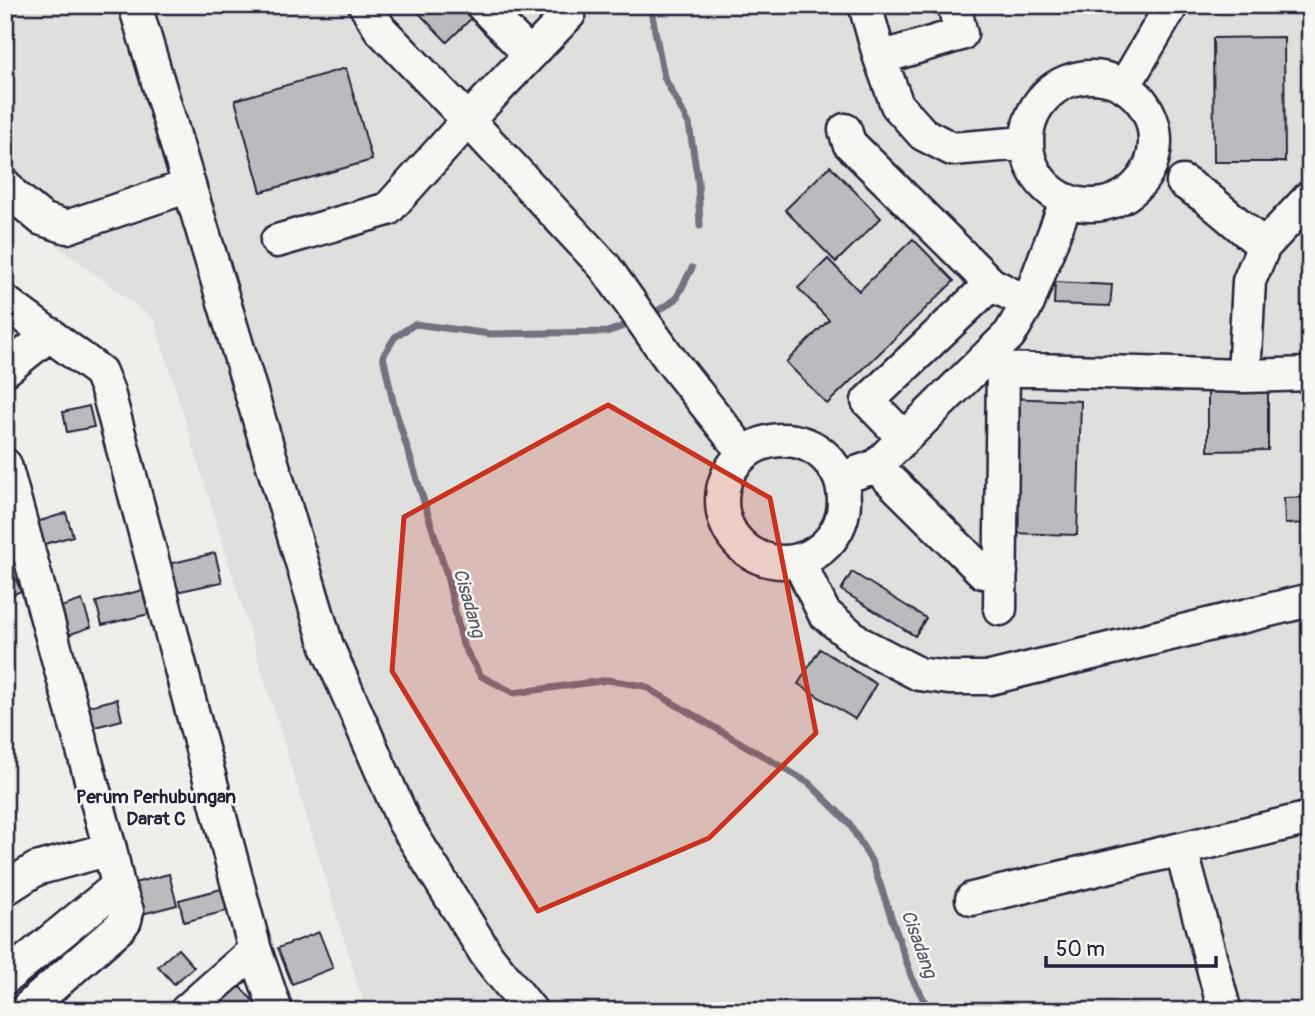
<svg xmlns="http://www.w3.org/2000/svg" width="1315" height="1016" font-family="Pangolin,sans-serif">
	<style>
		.built { fill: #dfdfde }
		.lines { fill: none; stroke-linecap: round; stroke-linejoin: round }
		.stream { stroke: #727281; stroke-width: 7 }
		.building { fill: #bbbbbf; stroke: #22223b; stroke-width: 2 }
		.minor-casing { stroke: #22223b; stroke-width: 37 }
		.minor { stroke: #f6f6f2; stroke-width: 32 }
		.marked { fill: #c8321e; fill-opacity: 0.2; stroke: #c8321e; stroke-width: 5; stroke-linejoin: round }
		.labels { text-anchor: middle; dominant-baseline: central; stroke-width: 5; stroke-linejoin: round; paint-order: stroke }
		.water-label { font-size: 19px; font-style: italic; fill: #575769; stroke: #f6f6f2 }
		.neighbourhood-label { font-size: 19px; font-weight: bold; fill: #22223b; stroke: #f6f6f2 }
	</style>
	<rect width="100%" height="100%" fill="#eeeeeb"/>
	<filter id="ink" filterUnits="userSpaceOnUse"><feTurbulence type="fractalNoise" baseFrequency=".0143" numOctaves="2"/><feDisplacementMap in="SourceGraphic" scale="14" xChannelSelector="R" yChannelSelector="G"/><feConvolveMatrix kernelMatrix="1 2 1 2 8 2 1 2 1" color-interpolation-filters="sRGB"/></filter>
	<g filter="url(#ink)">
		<path class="built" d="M5 5H1310V1011H366L154 319 5 206Z"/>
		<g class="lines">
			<path class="stream" d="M650 5 664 77 689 124 698 181 700 226
				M650 316 676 299 692 268
				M633 323 607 332 490 334 415 324 395 337 383 356 394 406 446 572 463 645 481 676 514 693 608 680 644 686 809 783 849 823 873 864 912 978 930 1011"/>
		</g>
		<path class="building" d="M411 5H469L477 13 447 42Z
			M506 5H529L517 17Z
			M1284 37 1285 162H1214L1213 38Z
			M346 68 372 160 261 192 235 100Z
			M830 166 881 218 836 262 785 210Z
			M913 239 954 281 827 404 786 362 829 320 798 288 828 259 859 291Z
			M1055 282 1112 285 1110 306 1054 304Z
			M1268 387V450L1208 451V388Z
			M1008 398 1081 401 1077 535 1004 533Z
			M89 406 94 427 67 432 63 412Z
			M1310 497V523L1285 524 1284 498Z
			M66 513 73 536 34 547 27 525Z
			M215 553 222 582 176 592 169 564Z
			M5 555 21 591 5 598Z
			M852 572 926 618 915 636 841 590Z
			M143 590 149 614 102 625 96 602Z
			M82 600 91 627 68 635 58 608Z
			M820 649 876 684 855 719 798 684Z
			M117 699 122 720 91 728 85 707Z
			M169 874 177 905 142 914 134 883Z
			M225 888 230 910 184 922 179 900Z
			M319 932 333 968 292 984 278 948Z
			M178 949 194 967 174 984 158 966Z
			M234 981 263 1011H203Z"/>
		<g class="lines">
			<g class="minor-casing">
				<path id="minor" d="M135 5 327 646 404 822 488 957 531 1011
					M365 5 380 29 468 120 605 267 669 358 744 453
					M482 5 530 55
					M865 5 880 58 897 105 923 134 952 149 1025 143
					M880 58 961 34 954 5
					M1027 141a64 64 0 1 1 128 0a64 64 0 1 1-128 0Z
					M1125 85 1172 5
					M845 130 849 143 991 284 1028 303
					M1183 182 1207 198 1264 246
					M5 185 12 194 42 219 67 227 189 186
					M277 241 388 209 468 120 569 14
					M5 302 100 372 108 392 255 950 276 1011
					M988 356 1003 369 1000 609
					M1003 369 1244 376 1310 374
					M5 370 50 334
					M1244 376 1249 281 1264 246 1310 197
					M904 438 868 401 991 284
					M722 501a61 61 0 1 1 122 0a61 61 0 1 1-122 0Z
					M5 465 110 849 118 886 127 911 125 920 120 927 24 1011
					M876 466 983 572H1001
					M842 478 876 466 1010 334 1028 303 1066 202
					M799 562 824 613 861 644 919 674 949 678H990L1310 600
					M1181 849 1224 1008
					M5 889 36 869 110 849
					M972 899 1310 818
					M5 978 118 886
					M186 1011 255 950"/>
			</g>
			<use href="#minor" class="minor"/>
		</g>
	</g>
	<path class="marked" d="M608 405 770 498 816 733 709 838 538 911 392 671 404 517Z"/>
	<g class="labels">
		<g class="water-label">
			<text transform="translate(469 603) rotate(74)">Cisadang</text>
			<text transform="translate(919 944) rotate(70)">Cisadang</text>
		</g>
		<g class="neighbourhood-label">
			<text x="156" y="797">Perum Perhubungan<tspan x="156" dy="22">Darat C</tspan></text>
		</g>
	</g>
	<rect width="1315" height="1016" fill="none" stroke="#f6f6f2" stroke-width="28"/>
	<rect x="14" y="14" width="1287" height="988" fill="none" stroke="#22223b" stroke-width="2.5" filter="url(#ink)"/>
	<path d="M1046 956v10h170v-10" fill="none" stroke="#22223b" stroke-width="3.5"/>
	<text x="1056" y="956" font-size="21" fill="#22223b" stroke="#f6f6f2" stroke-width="5" paint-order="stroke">50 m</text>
</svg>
